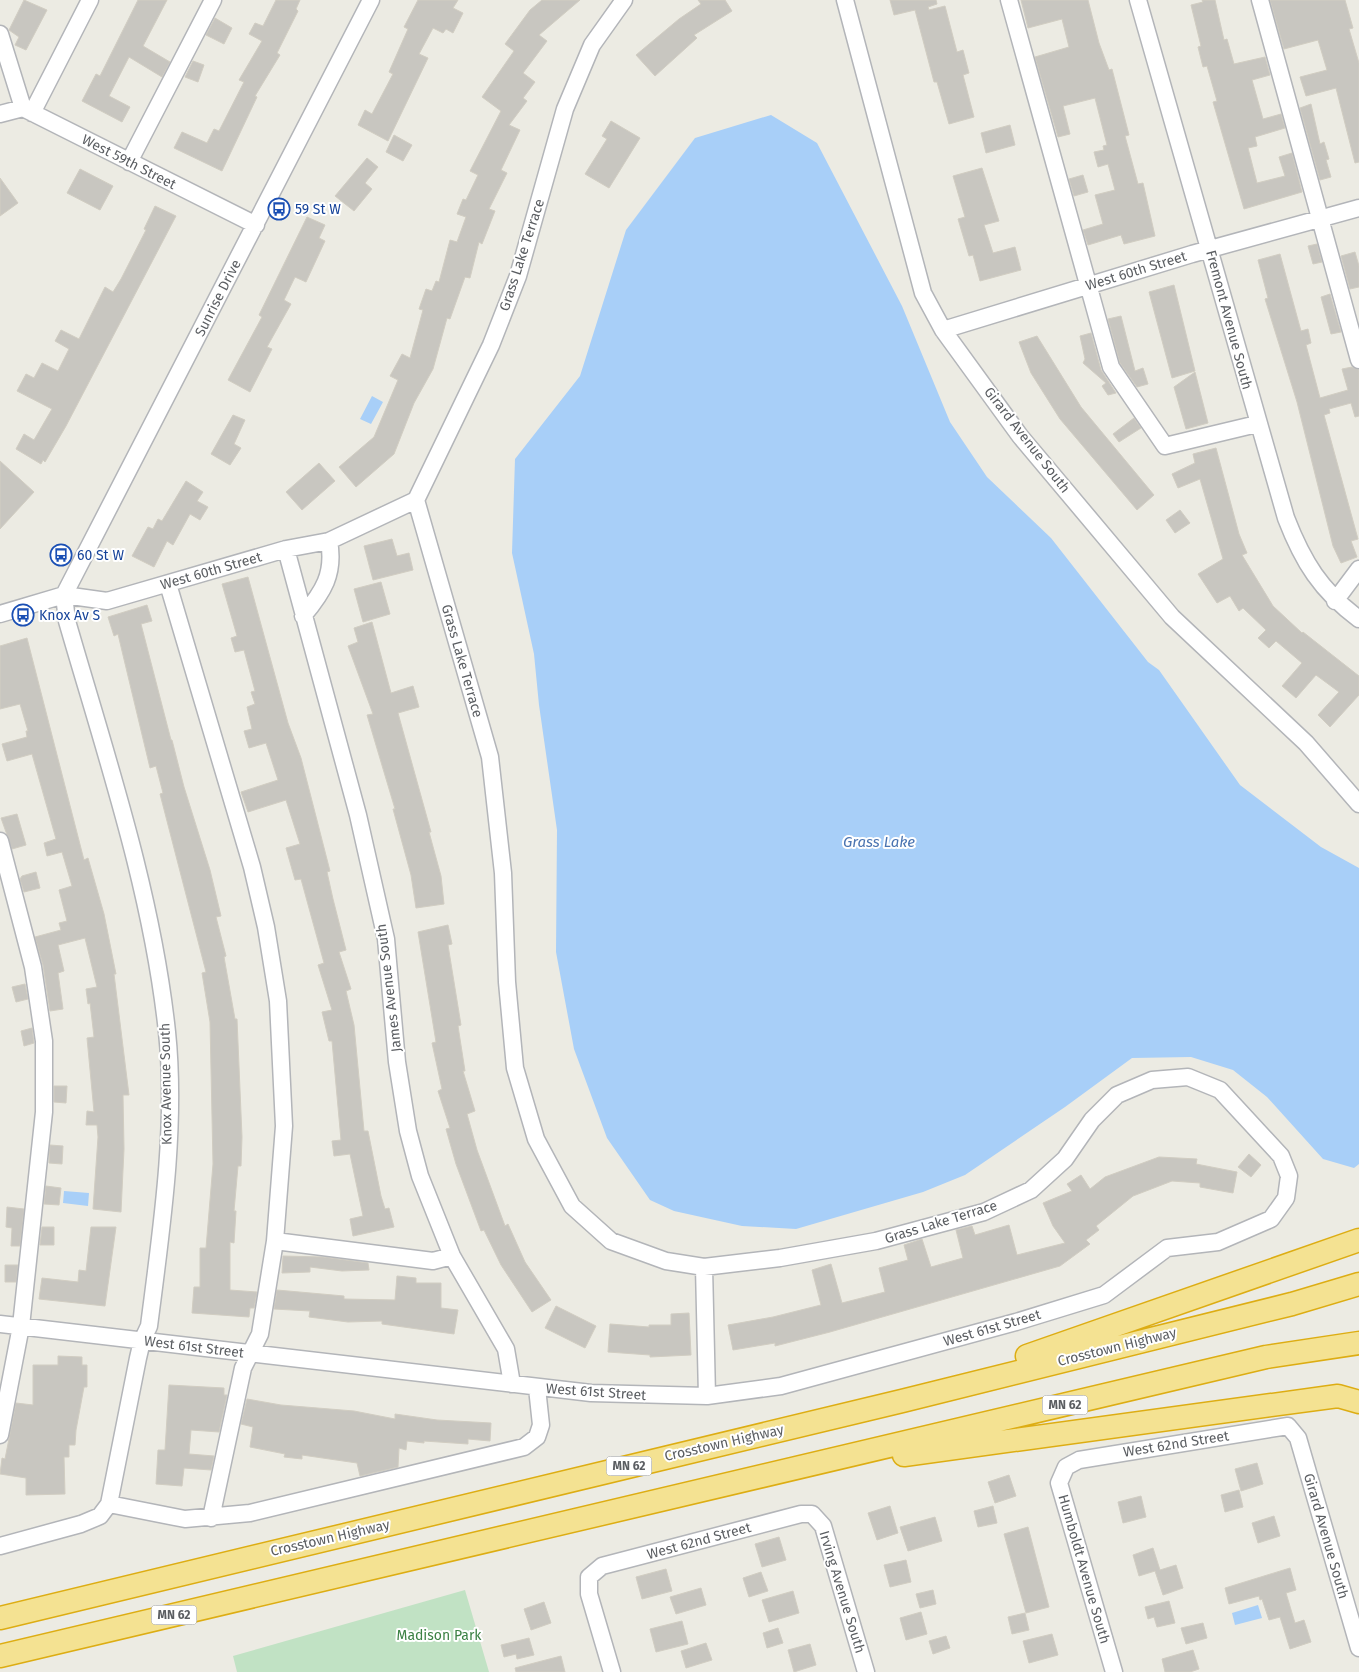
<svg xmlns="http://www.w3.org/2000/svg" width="1359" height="1672" font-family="'Fira Sans',sans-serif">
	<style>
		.green { fill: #c1e2c4 }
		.water { fill: #a8cff8 }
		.building { fill: #c8c6c0; stroke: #d1cdc2 }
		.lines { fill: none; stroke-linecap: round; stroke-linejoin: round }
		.minor-casing { stroke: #b3b5b9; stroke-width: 19 }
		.highway-casing { stroke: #ddad13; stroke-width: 25 }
		.minor { stroke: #fff; stroke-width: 16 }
		.highway { stroke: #f4e292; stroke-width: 22 }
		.labels { text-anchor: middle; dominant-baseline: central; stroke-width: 4; stroke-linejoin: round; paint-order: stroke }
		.shield { fill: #fff; stroke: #8c8e91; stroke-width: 1 }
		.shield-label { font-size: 12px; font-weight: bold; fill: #5b5e62 }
		.street-label { font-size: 14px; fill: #5b5e62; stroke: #fff }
		.transit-label { font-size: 14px; fill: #164399; stroke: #fff; text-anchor: start }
		.park-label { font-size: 14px; fill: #3c8144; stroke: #fff }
		.water-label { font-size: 15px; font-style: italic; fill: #4a74b1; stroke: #fff }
	</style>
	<rect width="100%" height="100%" fill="#ecebe3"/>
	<path class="green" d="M465 1590 489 1672H237L233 1656Z"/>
	<path class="water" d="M771 115 817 143 902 306 950 422 987 477 1051 538 1148 662 1159 670 1240 785 1321 847 1359 868V1164L1354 1168 1323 1159 1267 1097 1233 1070 1191 1057 1132 1058 1065 1107 965 1175 923 1192 796 1229 742 1226 674 1211 650 1200 607 1138 574 1049 556 952 557 830 539 705 534 654 512 553 515 459 580 376 626 230 695 138Z
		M372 396 383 402 371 424 360 419Z
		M64 1191 89 1193 88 1206 63 1203Z
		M1258 1605 1262 1618 1235 1625 1232 1613Z"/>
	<path class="building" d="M24 0 47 10 26 50 15 45 19 37 9 30Z
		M138 0H167L143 46 170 62 162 77 129 57 109 96 130 107 122 122 82 101 96 74 100 76Z
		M276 0H300L296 9 298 11 277 53 280 55 255 96 257 97 222 171 174 148 182 132 207 143 214 129 219 131 244 82 239 80 262 41 249 34 255 23 263 26Z
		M418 0H458L453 8 463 13 453 33 446 29 443 33 433 28 419 54 428 58 388 141 358 125 365 110 372 114 393 74 389 72 408 29 404 27Z
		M542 0H580L539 35 547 41 523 73 535 82 523 98 527 101 509 125 520 130 501 170 507 173 489 209 495 211 482 244 479 242 470 278 465 277 450 319 447 318 433 369 414 403 394 454 356 487 339 467 374 437 398 380 390 376 402 354 410 358 423 310 419 309 426 289 432 291 436 281 439 282 450 240 457 242 466 217 457 214 463 199 466 200 478 175 470 171 501 111 482 97 514 51 505 44 530 10Z
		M698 0H725L732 11 694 35 697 38 655 76 636 55 679 19 701 4Z
		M890 0H936L937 4 928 7 929 10 945 6 957 52 963 50 969 73 963 75 974 117 949 124 937 82H934L915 10 894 15Z
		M1021 0H1088L1099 43 1109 70 1112 69 1129 135 1125 136 1138 184 1143 183 1155 236 1124 244 1121 235 1088 245 1083 230 1103 224 1095 195 1115 190 1108 164 1098 167 1094 152 1104 150 1103 146 1107 145 1095 98 1063 106 1070 134 1058 137 1035 57 1069 47 1062 19 1028 28Z
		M1202 0H1215L1224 40 1227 39 1234 64 1265 57 1270 75 1252 80 1263 119 1281 114 1285 128 1255 137 1257 146 1248 148 1257 183 1285 176 1279 157 1292 153 1302 192 1244 209 1213 102 1217 101 1207 66 1203 67 1198 47 1201 46 1191 5 1203 2Z
		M1270 0H1345L1353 28 1349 29 1359 63V162L1355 163 1336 88 1306 96 1300 77 1327 70 1318 40 1284 49Z
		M215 18 232 28 224 44 206 35Z
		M193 61 204 65 198 82 185 77Z
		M1311 104 1320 144 1324 142 1329 159 1326 160 1331 177 1320 180 1300 108Z
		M611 121 640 138 609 188 585 174 607 139 602 136Z
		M1010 125 1015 145 986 153 981 133Z
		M394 135 412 145 403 161 386 152Z
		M367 158 378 167 365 183 372 189 354 211 335 196Z
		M982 168 999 221 984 225 993 253 1015 247 1021 270 980 281 973 255 969 256 958 219 965 217 953 176Z
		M80 169 113 186 100 210 67 193Z
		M1083 175 1088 192 1074 196 1069 179Z
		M0 178 18 203 0 216Z
		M155 206 176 216 66 426 45 462 43 460 41 464 16 449 24 434 34 440 52 409 17 391 26 374 34 378 42 363 58 371 69 349 55 341 61 330 79 339 105 287 113 292 121 279 146 230 144 229Z
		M307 217 325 225 319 238 325 241 306 282 295 277 284 300 291 304 267 347 272 349 250 392 228 380 262 317 259 315Z
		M1317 244 1322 262 1313 264 1308 246Z
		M1355 252 1359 266V287L1350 289 1341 256Z
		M1280 254 1301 331 1308 329 1311 343 1306 345 1320 398 1348 390 1342 369 1352 367 1359 370V416L1355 417 1351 403 1329 409 1330 413 1324 415 1358 539 1351 541 1357 557 1341 563 1333 546 1297 402 1265 299 1268 298 1258 260Z
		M1174 285 1195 371 1172 378 1149 292Z
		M1330 294 1341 332 1331 334 1321 297Z
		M1121 316 1135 371 1143 368 1148 384 1137 387 1120 363 1108 319Z
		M1091 333 1101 370 1116 393 1108 395 1102 386 1106 383 1083 363 1085 359 1080 336Z
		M1037 336 1081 407 1154 495 1137 510 1060 419 1031 373 1019 342Z
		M1195 372 1208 423 1186 429 1174 387Z
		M233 415 245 420 234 444 241 448 230 465 211 454Z
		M1134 418 1141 428 1119 442 1113 434Z
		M1216 448 1239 534 1247 553 1242 555 1273 606 1302 633 1303 632 1359 676V695L1330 727 1318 715 1339 692 1316 675 1296 698 1282 686 1302 663 1276 641 1269 648 1258 638 1266 630 1243 608 1239 611 1230 596 1217 603 1198 574 1223 559 1200 479 1178 488 1172 474 1195 463 1193 454Z
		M0 461 34 492 0 529Z
		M319 463 335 481 302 510 286 492Z
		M186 481 203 492 197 501 208 507 200 520 190 514 173 545 167 541 154 567 132 556 148 527 153 529 158 519 162 521Z
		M1180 510 1190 523 1175 533 1166 520Z
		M392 539 397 556 409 553 413 570 373 580 364 546Z
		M248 577 288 723 301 758 330 871 327 872 333 899 346 950 339 952 351 989 346 991 354 1025 364 1131H368L381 1196 385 1209 389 1208 394 1227 353 1236 350 1219 363 1216 350 1154 334 1156 332 1141 341 1140 332 1041H329L322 1012 332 1010 318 965 324 963 301 879 295 880 286 848 300 844 286 800 248 812 241 792 278 780 266 743 249 748 244 731 252 729 247 707 255 704 251 692 255 691 244 650 235 652 231 638 237 636 222 584Z
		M381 582 390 614 363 622 354 589Z
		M147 605 152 621 141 624 171 740H172L184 787 210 870 221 916 216 917 226 956 224 957 235 1019H237L242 1137 241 1166H238L234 1211H236L234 1243 230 1242V1290L257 1292 254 1308H250L249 1317 192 1313 194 1287H200V1248H206L213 1164 210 1022 202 973 206 972 160 794 163 793 156 766 150 768 122 651 118 634 114 636 108 617Z
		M372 622 391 693 413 686 419 707 398 713 431 832H429L441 876 444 904 416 908 411 875 393 809H395L367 715 373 714 348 646 358 642 354 628Z
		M27 638 84 860 88 858 104 914 116 974H114L129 1095H123L124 1149 121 1212 93 1209 98 1137 97 1125H86L87 1111 94 1112 87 1038 94 1037 90 1003 88 1004 86 989 97 987 85 938 58 945 64 971 58 973 63 1009 50 1011 43 965 35 937 61 930 59 923 67 921 59 890 72 886 62 852 47 856 44 843 56 839 32 754 7 761 2 744 27 737 26 731H28L20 704 0 709V646Z
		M17 814 26 845 12 849 1 818Z
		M36 872 40 888 24 892 20 879 22 876Z
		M448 925 452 944 448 945 461 1025 458 1026 465 1071H463L475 1111 467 1114 477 1150 505 1226 508 1224 525 1262 551 1300 532 1312 501 1265 484 1230 481 1231 456 1164 446 1129 450 1128 438 1091 442 1089 432 1043 436 1042 418 932Z
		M25 984 28 999 16 1002 12 987Z
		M32 1028 34 1043 24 1046 21 1031Z
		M54 1086H67L66 1103 54 1102Z
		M50 1145 63 1146 62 1164 49 1163Z
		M1249 1154 1261 1165 1251 1177 1238 1167Z
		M1159 1157 1197 1159 1196 1164 1237 1172 1233 1193 1200 1187V1183L1172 1181 1133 1196 1096 1226 1099 1230 1086 1240 1090 1244 1060 1266 830 1332 775 1346V1343L733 1350 728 1325 773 1317 821 1305 812 1270 831 1264 842 1303 885 1292 879 1268 908 1260 904 1245 922 1239 931 1267 963 1258 956 1230 972 1226 975 1235 1009 1225 1017 1255 1065 1243 1053 1226 1043 1203 1072 1191 1067 1184 1081 1175 1090 1189 1105 1177Z
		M46 1186 61 1188 59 1205 44 1204Z
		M7 1207 24 1209 20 1246H11L12 1228 6 1227Z
		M42 1227H54V1245H40Z
		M91 1227H116L105 1306 39 1299 42 1278 78 1282 79 1270 86 1271Z
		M283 1256 323 1257 368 1263 369 1270 342 1271 310 1267V1272L282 1273Z
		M5 1265H18L16 1282H5Z
		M397 1276 416 1278V1283H441V1308L458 1310 454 1334 382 1324V1321L348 1322 309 1317 310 1311 274 1309 277 1290 344 1296V1299L395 1300Z
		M556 1306 596 1326 585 1348 545 1328Z
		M689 1313 691 1355 650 1357V1355L608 1352 610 1324 649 1327V1325H671V1314Z
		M58 1356 82 1357V1365H87V1387H84L76 1430 75 1445H69V1457H64L65 1494 26 1495V1478L0 1474 2 1458 5 1459 16 1403 33 1405V1365H58Z
		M169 1385 224 1388V1395H227L219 1432 191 1430 189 1454 214 1456 211 1470 184 1468 182 1486 156 1484 158 1450H165Z
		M247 1399 281 1405 354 1411 395 1419V1414L437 1420 491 1423 490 1441 468 1439V1444L424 1441V1443L407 1441 406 1450 399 1448 398 1467 360 1476 357 1463 302 1455V1459L284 1457 285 1454 250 1447 253 1427 241 1424Z
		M1257 1463 1263 1484 1241 1491 1235 1469Z
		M1009 1475 1016 1496 995 1503 988 1482Z
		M1239 1490 1243 1507 1225 1512 1221 1495Z
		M1141 1496 1146 1517 1123 1523 1118 1502Z
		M890 1506 898 1533 877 1540 868 1513Z
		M993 1506 997 1523 978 1527 974 1511Z
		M1274 1516 1280 1536 1258 1543 1252 1523Z
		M935 1517 942 1541 908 1551 900 1527Z
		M1028 1527 1049 1607 1026 1613 1004 1534Z
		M779 1537 786 1560 762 1567 755 1544Z
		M1153 1548 1160 1570 1176 1565 1183 1588 1163 1595 1155 1571 1139 1576 1133 1555Z
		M906 1560 911 1582 890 1587 884 1565Z
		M1290 1568 1296 1590 1286 1593 1295 1623 1304 1620 1311 1642 1290 1649 1280 1617 1269 1620 1262 1599 1260 1600 1259 1596 1229 1604 1225 1588Z
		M666 1569 672 1591 642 1599 636 1577Z
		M761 1572 768 1591 749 1597 743 1578Z
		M701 1588 706 1605 676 1614 670 1597Z
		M933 1590 936 1604 920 1608 916 1594Z
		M793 1591 799 1613 769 1622 762 1600Z
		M1169 1601 1175 1623 1157 1627 1154 1617 1148 1619 1145 1607Z
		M544 1602 551 1623 531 1630 524 1609Z
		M921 1612 927 1634 906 1640 900 1618Z
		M1025 1613 1029 1630 1012 1634 1008 1617Z
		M682 1621 688 1644 656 1652 650 1629Z
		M1203 1623 1207 1638 1186 1644 1181 1628Z
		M778 1628 783 1643 767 1648 763 1633Z
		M1052 1634 1058 1655 1029 1663 1023 1641Z
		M946 1636 950 1648 933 1654 929 1641Z
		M529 1638 534 1655 517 1659 516 1654 504 1657 501 1645Z
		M706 1643 712 1660 686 1668 681 1651Z
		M810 1644 816 1665 794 1672 788 1650Z
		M1193 1650 1199 1669 1190 1672H1165L1162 1659Z
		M561 1656 565 1672H516L515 1668Z"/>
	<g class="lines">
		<g class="minor-casing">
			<path id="minor" d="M845 0 923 293 943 330 1020 436 1172 617 1306 743 1359 804
				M1009 0 1111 367 1165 446 1257 424
				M1138 0 1286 518C1303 562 1321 591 1359 619
				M1260 0 1359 360
				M0 34 23 108
				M32 113 90 0
				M0 114 23 108 256 225
				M129 162 213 0
				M943 330 1192 254 1359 208
				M286 549 358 815 386 939 397 1062 408 1131 420 1176 452 1256 506 1349 512 1384
				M168 584 252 867 266 927 278 1001 284 1126 275 1241 260 1334 243 1368 211 1518
				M64 595 371 0
				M1335 601 1359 569
				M0 614 64 595 107 601 286 549 329 541 416 500
				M303 616C323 592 335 574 329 541
				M0 841 33 967 44 1041V1112L21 1326 0 1435
				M275 1241 433 1261 452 1256
				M704 1267 707 1396
				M0 1324 591 1393 707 1396 781 1386 1016 1322 1104 1295 1167 1248 1218 1242 1271 1219 1286 1198 1289 1176 1281 1156 1220 1090 1188 1077 1152 1080 1117 1095 1092 1120 1065 1159 1031 1190 984 1212 876 1241 780 1258 704 1267 666 1261 611 1241 572 1206 536 1139 515 1068 507 982 503 873 490 757 416 500 491 345 518 276 565 109 592 45 624 0
				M109 1504 185 1519 250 1513 524 1447 537 1437 541 1425 537 1388
				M0 1546 81 1524 100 1516 109 1504 138 1358 142 1341 149 1326C161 1232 177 1127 167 1032 152 891 106 756 67 621L64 595
				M612 1672 589 1594V1577L602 1566 801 1514H812L823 1526 866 1672
				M1114 1672 1059 1483 1066 1467 1079 1460 1288 1426 1298 1438 1359 1648"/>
		</g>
		<g class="highway-casing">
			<path id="highway" d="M1027 1356 1359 1240
				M904 1455 1338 1396 1359 1402
				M0 1618 902 1401 1292 1304 1359 1284
				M0 1656 1266 1357 1359 1343"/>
		</g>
		<use href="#minor" class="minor"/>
		<use href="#highway" class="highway"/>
	</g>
	<defs>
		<g id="bus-ring" transform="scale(1.125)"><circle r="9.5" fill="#fff" stroke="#1a4fb4" stroke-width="1.5"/><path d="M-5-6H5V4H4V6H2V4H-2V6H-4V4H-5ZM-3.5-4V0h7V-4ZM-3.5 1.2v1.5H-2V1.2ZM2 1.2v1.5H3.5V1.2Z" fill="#1a4fb4"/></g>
	</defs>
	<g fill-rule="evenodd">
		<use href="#bus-ring" x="279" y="209"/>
		<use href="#bus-ring" x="61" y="555"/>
		<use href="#bus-ring" x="23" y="615"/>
	</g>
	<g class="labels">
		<g class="shield">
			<rect x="1042.5" y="1395.5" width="45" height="19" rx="4"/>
			<rect x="606.5" y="1456.5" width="45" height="19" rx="4"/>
			<rect x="151.5" y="1605.5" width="45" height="19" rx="4"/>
		</g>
		<g class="shield-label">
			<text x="1065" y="1405">MN 62</text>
			<text x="629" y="1466">MN 62</text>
			<text x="174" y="1615">MN 62</text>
		</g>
		<g class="street-label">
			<text transform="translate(129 162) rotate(27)">West 59th Street</text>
			<text transform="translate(522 255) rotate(-72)">Grass Lake Terrace</text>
			<text transform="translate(1136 271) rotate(-17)">West 60th Street</text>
			<text transform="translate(218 298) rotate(-63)">Sunrise Drive</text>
			<text transform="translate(1229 320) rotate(75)">Fremont Avenue South</text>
			<text transform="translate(1027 440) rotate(52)">Girard Avenue South</text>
			<text transform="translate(211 571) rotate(-16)">West 60th Street</text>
			<text transform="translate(462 661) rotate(74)">Grass Lake Terrace</text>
			<text transform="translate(389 988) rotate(-97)">James Avenue South</text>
			<text transform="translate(166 1084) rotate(-91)">Knox Avenue South</text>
			<text transform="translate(941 1222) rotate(-17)">Grass Lake Terrace</text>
			<text transform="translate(992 1328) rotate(-16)">West 61st Street</text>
			<text transform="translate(194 1347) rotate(7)">West 61st Street</text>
			<text transform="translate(1117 1347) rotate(-14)">Crosstown Highway</text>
			<text transform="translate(596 1392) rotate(4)">West 61st Street</text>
			<text transform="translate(724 1443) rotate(-13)">Crosstown Highway</text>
			<text transform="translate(1176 1444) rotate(-9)">West 62nd Street</text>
			<text transform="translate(1326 1536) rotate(74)">Girard Avenue South</text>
			<text transform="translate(330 1538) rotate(-13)">Crosstown Highway</text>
			<text transform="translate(699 1541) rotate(-15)">West 62nd Street</text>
			<text transform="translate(1084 1569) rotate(74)">Humboldt Avenue South</text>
			<text transform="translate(842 1592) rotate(73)">Irving Avenue South</text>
		</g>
		<g class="transit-label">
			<text x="295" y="209">59 St W</text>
			<text x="77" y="555">60 St W</text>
			<text x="39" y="615">Knox Av S</text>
		</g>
		<g class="park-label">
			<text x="439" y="1635">Madison Park</text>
		</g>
		<g class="water-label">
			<text x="879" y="842">Grass Lake</text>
		</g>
	</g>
</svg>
